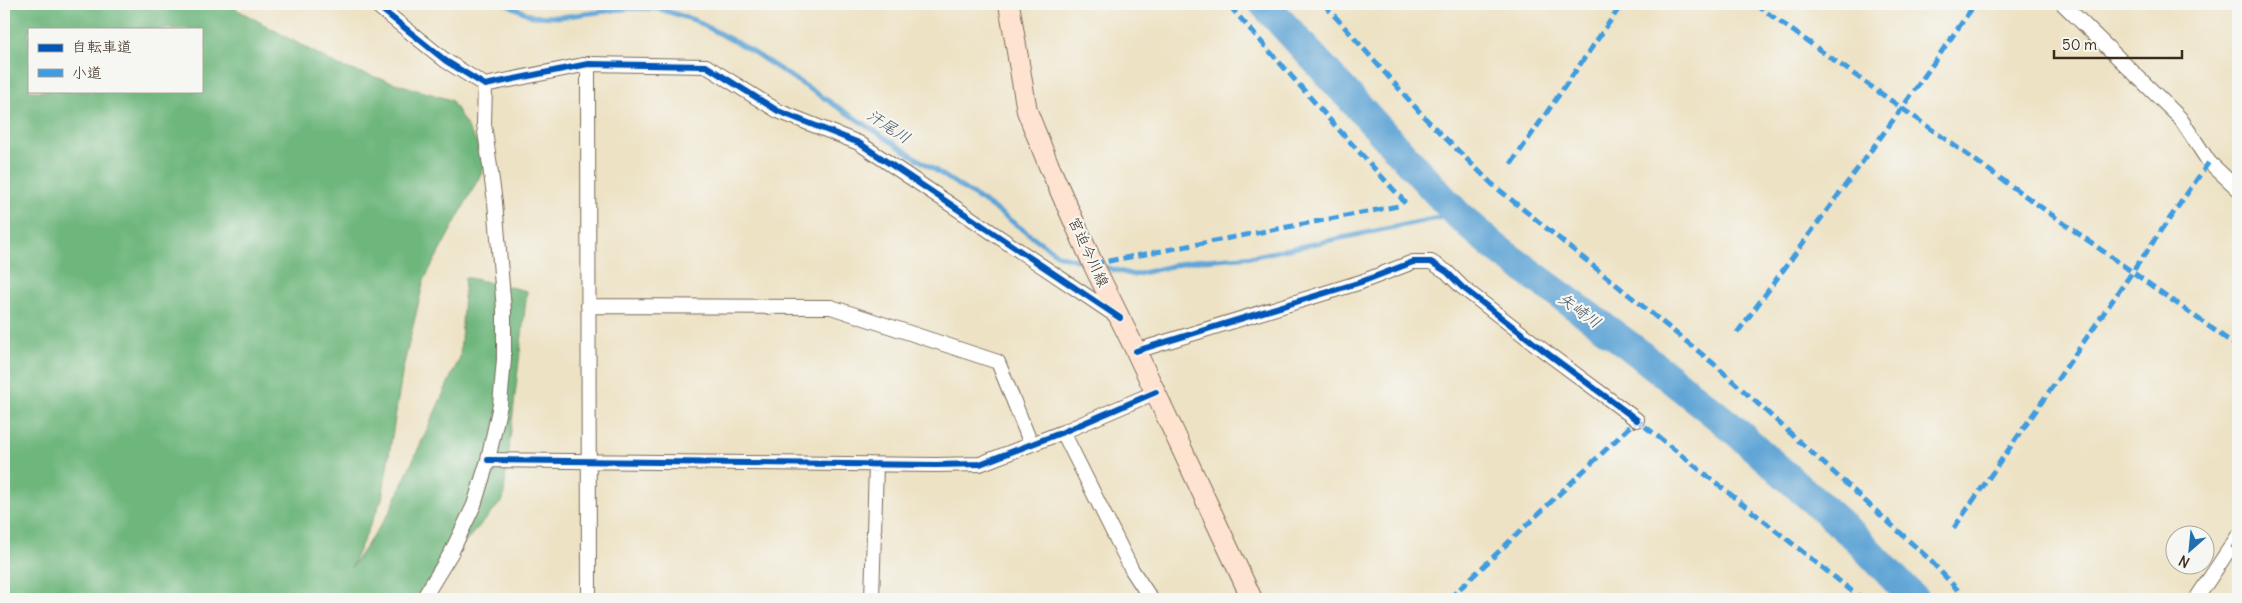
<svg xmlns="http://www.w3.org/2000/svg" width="2242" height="603" font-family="Delius,'Klee One',sans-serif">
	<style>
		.forest { fill: #6db67b; stroke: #54704c; fill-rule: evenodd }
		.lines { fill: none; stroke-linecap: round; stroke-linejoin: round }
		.stream { stroke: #60a5d6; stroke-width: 5 }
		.river { stroke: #60a5d6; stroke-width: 30 }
		.minor-casing { stroke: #796a58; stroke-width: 16 }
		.secondary-casing { stroke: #796a58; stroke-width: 22 }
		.minor { stroke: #fff; stroke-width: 14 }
		.secondary { stroke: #fee3d1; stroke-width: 20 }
		.quiet { stroke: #3f9ce0; stroke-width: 5; stroke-dasharray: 10 5; stroke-linecap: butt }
		.cycleway-casing { stroke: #f6f6f2; stroke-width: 9 }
		.cycleway { stroke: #0057b8; stroke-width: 6 }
		.labels { text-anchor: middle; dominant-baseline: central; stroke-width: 4.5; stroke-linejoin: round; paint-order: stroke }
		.street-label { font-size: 15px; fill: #3b2a1e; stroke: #f6f6f2 }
		.water-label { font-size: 16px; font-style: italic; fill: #48555e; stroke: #f6f6f2 }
	</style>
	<rect width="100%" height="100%" fill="#f6f6f2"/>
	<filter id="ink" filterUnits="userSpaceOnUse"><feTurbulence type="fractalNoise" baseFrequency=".02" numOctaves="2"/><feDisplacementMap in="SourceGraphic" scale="10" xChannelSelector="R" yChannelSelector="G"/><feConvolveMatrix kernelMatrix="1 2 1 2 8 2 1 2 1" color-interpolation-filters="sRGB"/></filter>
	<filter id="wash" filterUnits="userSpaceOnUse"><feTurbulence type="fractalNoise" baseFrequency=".0096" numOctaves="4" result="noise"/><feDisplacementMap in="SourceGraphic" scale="20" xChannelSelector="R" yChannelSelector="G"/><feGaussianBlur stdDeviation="1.12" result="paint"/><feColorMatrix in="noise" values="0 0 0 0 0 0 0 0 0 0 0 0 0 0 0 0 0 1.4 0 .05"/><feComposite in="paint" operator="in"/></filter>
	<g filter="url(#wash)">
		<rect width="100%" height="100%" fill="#ede2c4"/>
		<path class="forest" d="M4 4H227L339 66 451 100 488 161 424 280 403 368 382 499 351 568 389 513 460 357 465 277 527 291 503 500 413 599H4ZM29 29H201V91H29Z"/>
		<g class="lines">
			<path class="stream" d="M507 4 532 16 559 17 632 8 660 9 694 20 747 48 992 207 1058 255 1087 263
				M1100 266 1134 275 1192 261 1255 256 1457 214"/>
			<path class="river" d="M1264 4 1457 214 1496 248 1631 347 1730 426 1854 536 1914 599"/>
		</g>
	</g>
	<g filter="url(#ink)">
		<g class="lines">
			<g class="minor-casing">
				<path id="minor" d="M375 4 446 61 485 85 588 64 706 66 778 111 859 143 1118 317
					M2063 4 2180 118 2209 162 2238 189
					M588 64 589 599
					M588 306 831 307 998 362 1031 444
					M1136 351 1361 282 1413 262H1431L1447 272 1462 287 1543 350 1637 420
					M1063 432 1132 570 1151 599
					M488 460 936 465 980 464 1063 432 1156 392
					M423 599 451 553 474 505 488 460 500 405 504 359V310L495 202 484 124 485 85
					M872 599 876 465
					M2196 599 2238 536"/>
			</g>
			<g class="secondary-casing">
				<path id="secondary" d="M1009 4 1027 111 1049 166 1093 264 1136 351 1252 599"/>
			</g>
			<use href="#minor" class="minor"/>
			<use href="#secondary" class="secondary"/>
			<path class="quiet" d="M1324 4 1425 118 1492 184 1714 364 1928 558 1966 599
				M1755 4 2238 347
				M1511 164 1622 4
				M1093 264 1398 206 1404 201 1330 120 1228 4
				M1737 333 1902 108 1975 4
				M1954 528 2209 162
				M2232 545 2238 550
				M1449 599 1637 420 1862 599
				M2196 599H2197"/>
			<g class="cycleway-casing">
				<path id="cycleway" d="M375 4 446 61 485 85 588 64 706 66 778 111 859 143 1120 318
					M1136 351 1361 282 1413 262H1431L1447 272 1462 287 1543 350 1637 420
					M488 460 936 465 980 464 1063 432 1156 392"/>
			</g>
			<use href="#cycleway" class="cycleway"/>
		</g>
	</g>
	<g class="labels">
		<g class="street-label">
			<text transform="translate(1089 252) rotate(65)">宮迫今川線</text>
		</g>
		<g class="water-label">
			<text transform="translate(889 126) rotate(33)">汗尾川</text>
			<text transform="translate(1580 310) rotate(36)">矢崎川</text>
		</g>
	</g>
	<rect width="2242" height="603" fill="none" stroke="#f6f6f2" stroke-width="20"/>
	<rect x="28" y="28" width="175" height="65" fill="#f6f6f2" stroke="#aba49d"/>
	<rect x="38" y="44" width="25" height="8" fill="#0057b8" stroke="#aba49d"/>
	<text x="72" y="52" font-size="15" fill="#3b2a1e">自転車道</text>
	<rect x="38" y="69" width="25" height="8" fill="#3f9ce0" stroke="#aba49d"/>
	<text x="72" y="78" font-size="15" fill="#3b2a1e">小道</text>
	<g transform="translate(2190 550) rotate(207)"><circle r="24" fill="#f6f6f2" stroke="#aba49d"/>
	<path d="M0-4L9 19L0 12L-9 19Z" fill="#1f6fb2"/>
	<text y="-8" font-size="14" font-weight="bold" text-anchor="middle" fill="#3b2a1e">N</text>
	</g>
	<path d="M2054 50v8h128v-8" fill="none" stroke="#3b2a1e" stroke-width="2.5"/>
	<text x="2062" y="50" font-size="15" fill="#3b2a1e" stroke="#f6f6f2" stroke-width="4" paint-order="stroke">50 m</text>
</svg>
